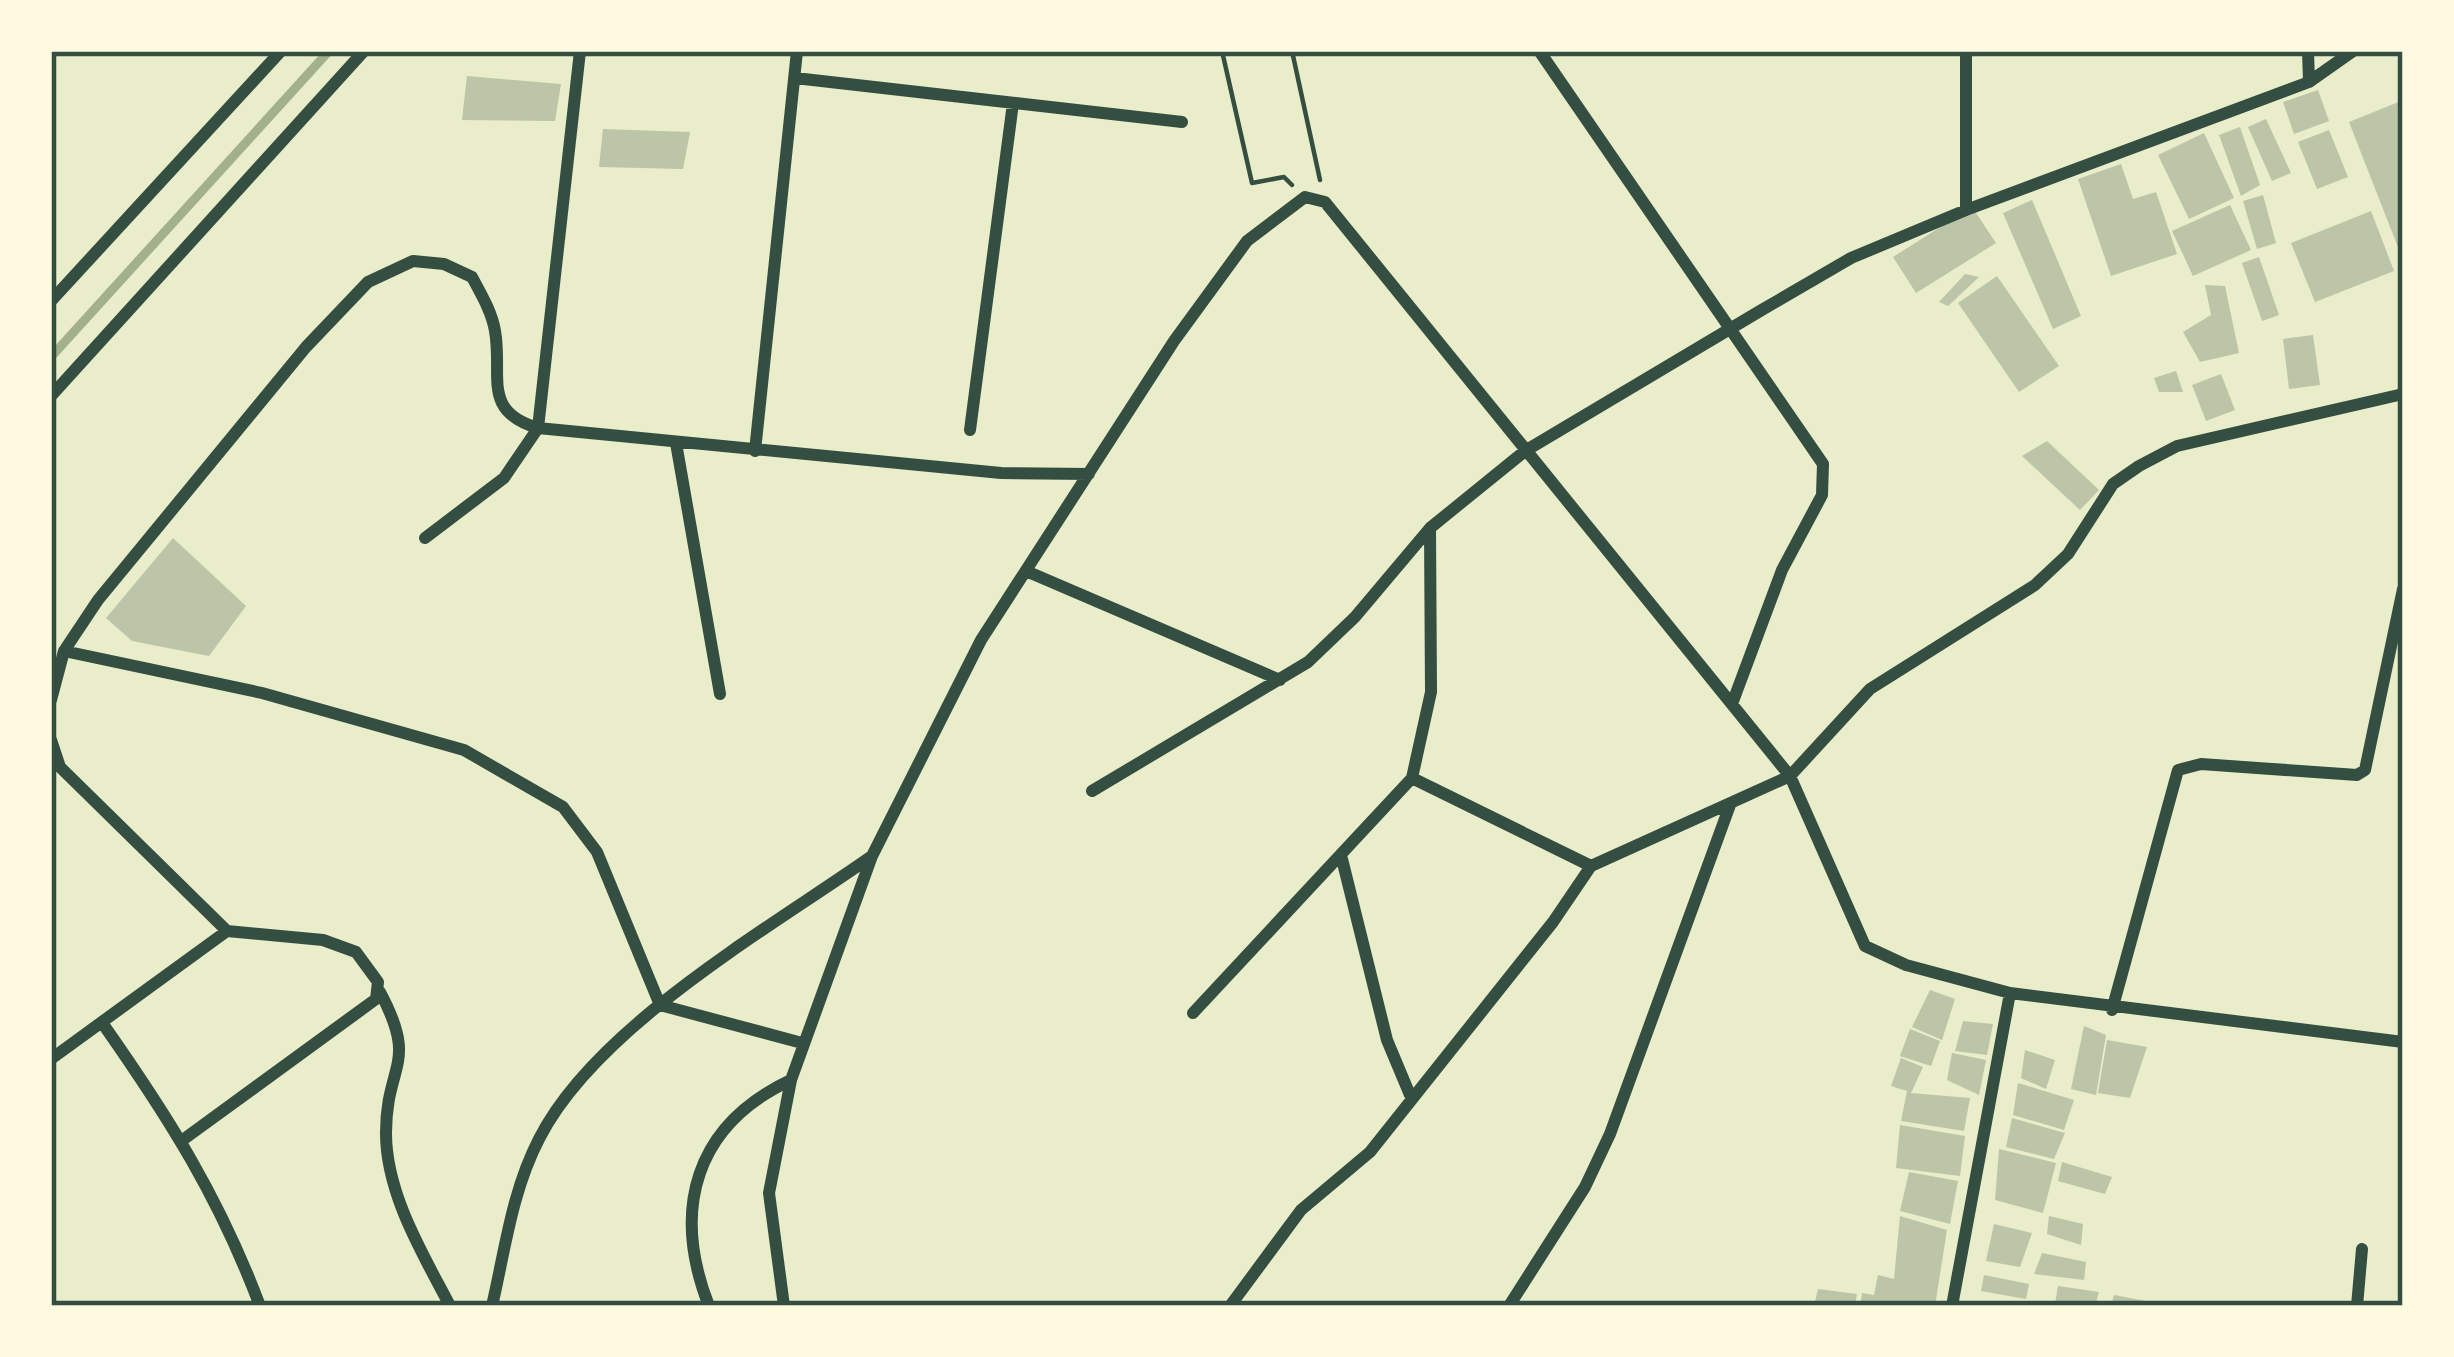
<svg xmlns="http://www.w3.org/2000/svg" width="2454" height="1357" font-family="Montserrat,sans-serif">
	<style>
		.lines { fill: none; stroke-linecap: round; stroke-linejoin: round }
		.stream { stroke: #a3b18a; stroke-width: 9 }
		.building { fill: #bcc5a7 }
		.path { stroke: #344e41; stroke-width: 4.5 }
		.minor { stroke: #344e41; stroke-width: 12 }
		.neatline { fill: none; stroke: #344e41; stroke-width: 4.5 }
	</style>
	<rect width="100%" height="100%" fill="#e9edc9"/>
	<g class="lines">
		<path class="stream" d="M51 357 329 51"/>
	</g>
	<path class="building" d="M467 76 561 84 555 121 462 120Z
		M2318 90 2329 121 2294 134 2283 102Z
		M2401 101 2403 107V260L2349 122Z
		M2266 119 2291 173 2272 181 2248 127Z
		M2240 127 2260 185 2241 196 2219 135Z
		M603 129 690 132 683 169 599 167Z
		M2329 130 2348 177 2317 189 2298 142Z
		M2204 133 2234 198 2189 219 2158 155Z
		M2121 164 2133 199 2156 192 2177 254 2111 276 2078 179Z
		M2263 195 2276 243 2257 249 2243 201Z
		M2032 200 2081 316 2053 329 2003 213Z
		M2230 205 2251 250 2193 276 2172 231Z
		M1972 207 1996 243 1916 293 1893 257Z
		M2371 211 2394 271 2315 302 2291 243Z
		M2259 257 2279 315 2262 321 2242 263Z
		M1965 274 1979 277 1948 306 1939 302Z
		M1997 276 2059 366 2019 392 1958 303Z
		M2205 285 2225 286 2239 353 2200 362 2183 332 2211 315Z
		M2313 335 2320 385 2289 389 2283 339Z
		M2176 371 2183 392H2159L2154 378Z
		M2221 374 2235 410 2206 421 2192 385Z
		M2047 441 2099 490 2080 510 2022 456Z
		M173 538 246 606 209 656 132 641 106 618Z
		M1930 990 1955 999 1942 1040 1912 1027Z
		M1963 1021 1993 1024 1987 1055 1955 1051Z
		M2084 1026 2106 1035 2096 1095 2071 1089Z
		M1910 1029 1940 1041 1931 1066 1900 1056Z
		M2107 1040 2147 1047 2130 1098 2098 1093Z
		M2025 1050 2055 1060 2046 1089 2021 1078Z
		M1952 1053 1986 1060 1979 1095 1947 1080Z
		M1901 1058 1923 1067 1911 1093 1970 1098 1964 1131 1901 1121 1907 1091 1891 1086Z
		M2018 1083 2074 1100 2064 1130 2013 1115Z
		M2012 1118 2065 1133 2054 1159 2006 1147Z
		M1900 1125 1965 1136 1960 1176 1896 1168Z
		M1999 1149 2056 1163 2043 1213 1995 1200Z
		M2062 1162 2112 1177 2105 1194 2058 1181Z
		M1909 1172 1958 1181 1950 1224 1900 1211Z
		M1900 1216 1947 1230 1935 1306H1860L1862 1293 1874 1295 1878 1275 1894 1279Z
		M2049 1216 2083 1224 2081 1245 2047 1234Z
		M1994 1224 2032 1233 2020 1267 1986 1261Z
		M2042 1253 2086 1262 2084 1280 2034 1274Z
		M1984 1275 2029 1284 2026 1299 1981 1291Z
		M2058 1286 2099 1292 2095 1306 2055 1304Z
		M1818 1289 1857 1294 1855 1306H1814Z
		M2114 1295 2162 1304V1306H2111Z"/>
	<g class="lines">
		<path class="path" d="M1222 51 1252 183 1284 177 1292 185
			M1292 51 1320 180"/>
		<path class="minor" d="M2308 51 2309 82
			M1540 52 1823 464 1822 495 1782 570 1732 704
			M795 78 1182 122
			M1966 210V51
			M51 301 281 51
			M51 396 364 51
			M970 430 1013 103
			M676 443 720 694
			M755 451 797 51
			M425 538 504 478 538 428 580 51
			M1026 571 1280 680
			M64 651 262 693 464 750 563 807 597 852 660 1005 802 1043
			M51 700 64 651 98 600 306 347 368 282 413 261 444 264 472 277C481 294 492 312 495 331 503 376 481 411 538 428L1001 473 1089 474
			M51 740 60 767 227 931 323 940 356 952 378 982 376 999 184 1139
			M1412 778 1591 866
			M1092 791 1308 662 1355 617 1430 528 1525 451 1760 311 1851 258 1966 210 2309 82 2353 51
			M1341 855 1387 1040 1410 1095
			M380 992C419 1065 386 1063 386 1133 386 1194 423 1254 450 1306
			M2112 1010 2178 770 2201 764 2357 775 2365 770 2403 589
			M1193 1013 1412 778 1431 692 1430 529
			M103 1024C169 1118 219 1197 260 1306
			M51 1059 227 931
			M492 1306C505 1250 512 1191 539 1139 596 1026 770 928 872 856
			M709 1306C671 1209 695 1125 791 1080
			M784 1306 769 1193 791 1080 872 856 981 640 1174 341 1247 241 1305 197 1325 202 1790 776 1865 946 1906 965 2010 993 2403 1042
			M1230 1306 1301 1210 1370 1152 1553 922 1591 866 1790 776 1870 689 2035 585 2068 554 2113 484 2139 466 2177 446 2403 394
			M1509 1306 1585 1187 1610 1134 1730 805
			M1952 1306 2010 993
			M2357 1306 2362 1249"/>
	</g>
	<rect width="2454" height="1357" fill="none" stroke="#fefae0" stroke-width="108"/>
	<rect x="54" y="54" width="2346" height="1249" class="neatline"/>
</svg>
